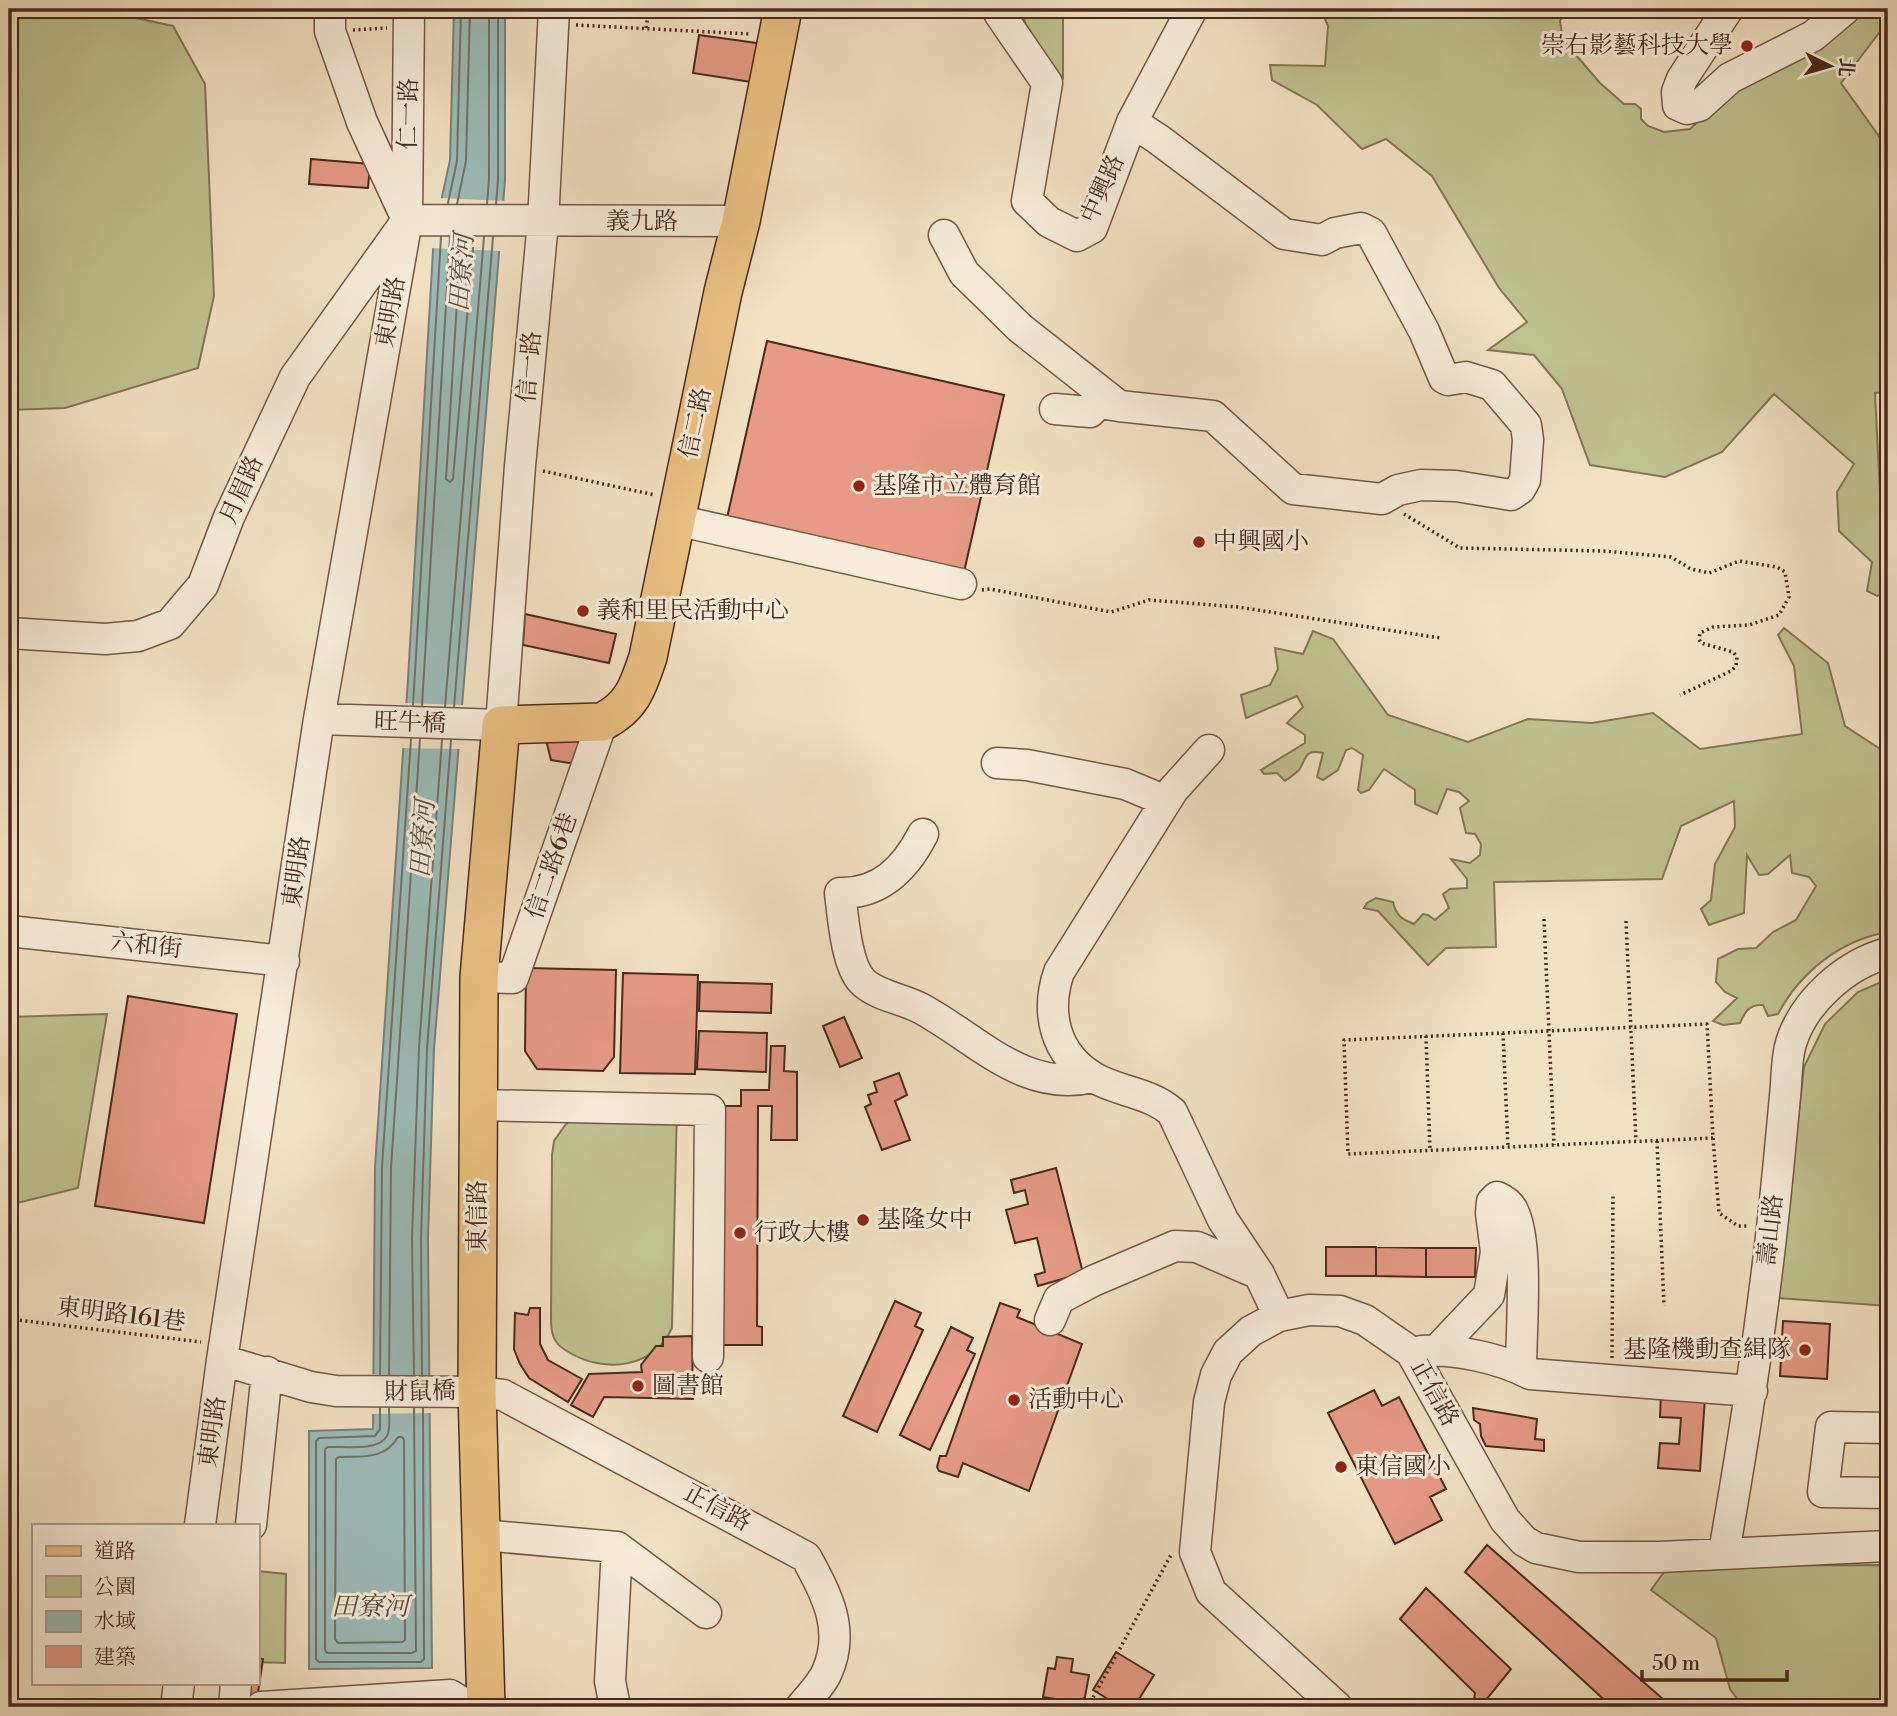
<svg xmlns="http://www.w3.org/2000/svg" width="1897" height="1716" font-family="'Libre Bodoni','Noto Serif TC',serif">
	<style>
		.green { fill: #bfc291; stroke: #847656; stroke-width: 2 }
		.water { fill: #9cbcb9; stroke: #7b817a; stroke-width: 2 }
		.pier { fill: #f3e1c4 }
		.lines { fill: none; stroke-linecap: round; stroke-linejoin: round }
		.shore { stroke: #72726a; stroke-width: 2 }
		.building { fill: #e69a87; stroke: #49291c; stroke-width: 2 }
		.minor-casing { stroke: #745746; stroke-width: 33 }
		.major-casing { stroke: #49291c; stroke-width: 40 }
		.path { stroke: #49291c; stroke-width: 3.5; stroke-dasharray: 2 3.5; stroke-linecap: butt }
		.minor { stroke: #f7ecd9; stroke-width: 30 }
		.major { stroke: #eac082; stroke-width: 37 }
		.poi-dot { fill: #8f2418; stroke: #f7ecd9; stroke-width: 2.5 }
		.labels { text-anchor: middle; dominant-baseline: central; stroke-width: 6; stroke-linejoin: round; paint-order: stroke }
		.poi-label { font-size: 24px; fill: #49291c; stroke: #f7ecd9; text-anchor: start }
		.street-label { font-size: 24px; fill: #49291c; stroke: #f7ecd9 }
		.water-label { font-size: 26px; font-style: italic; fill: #5e4e43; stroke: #f7ecd9 }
	</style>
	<rect width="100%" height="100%" fill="#f3e1c4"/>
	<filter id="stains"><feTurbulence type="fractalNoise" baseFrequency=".00286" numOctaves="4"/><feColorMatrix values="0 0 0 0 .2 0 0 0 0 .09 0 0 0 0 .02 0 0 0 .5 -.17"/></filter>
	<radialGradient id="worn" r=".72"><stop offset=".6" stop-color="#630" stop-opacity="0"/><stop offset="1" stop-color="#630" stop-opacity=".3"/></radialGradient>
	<path class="green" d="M9 9H94L173 26 205 84 214 296 198 368 65 408 9 410Z
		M1021 9H1063V78L1032 46Z
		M1334 9H1567L1560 21 1563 40 1600 83 1624 104H1635L1641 109V119L1648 126 1664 132 1690 129 1737 85 1813 46 1870 9H1882L1888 21 1841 83 1881 139 1888 136V392L1875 393 1882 532 1888 537V591L1877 596 1867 591 1872 562 1839 531 1837 492 1854 464 1774 394 1722 452 1665 477 1590 465 1562 389 1534 355 1488 350 1527 322 1499 288 1432 176 1386 139 1362 149 1317 105 1272 80 1270 65 1325 66 1328 26 1325 19 1334 15Z
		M1784 628 1828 663 1845 726 1888 754V932C1841 940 1801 971 1778 1014L1768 1016 1763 1005C1749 1004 1745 1012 1740 1023L1723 1025 1713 1021 1737 998 1725 992 1716 982 1718 959 1738 949 1756 948 1773 932 1796 920 1816 886 1809 877 1792 873 1790 855 1768 874 1759 875 1747 855 1744 913 1709 925 1701 909 1711 900 1715 864 1735 827 1734 801 1681 826 1662 879 1494 882 1496 947 1446 948 1428 965 1378 911 1364 908 1367 903 1376 898 1393 902C1396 915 1401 919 1414 924L1423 914 1428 915 1435 920 1449 908 1443 894 1450 889 1467 888V879L1451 859 1470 863 1480 855 1481 844 1475 834 1466 833 1460 808 1469 801 1459 792 1447 789 1437 814 1415 804V790L1384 769 1369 790 1361 793 1358 790 1363 755 1352 748 1346 750 1338 770 1323 780 1317 777 1323 753C1304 749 1307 758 1299 770 1295 774 1289 778 1285 781L1277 773 1264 774 1261 770 1305 743V735L1287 723 1303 707 1297 696 1246 718 1241 695 1270 685 1278 669 1275 648 1303 654 1313 631 1333 639 1388 715 1468 742 1528 719 1592 723 1653 713 1700 749 1802 734 1794 666 1778 635Z
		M1888 979V1306L1778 1298 1804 1067 1825 1024 1858 992Z
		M107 1014 78 1188 9 1205V1017Z
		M677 1104 672 1328C654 1368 606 1373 572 1354 563 1349 556 1345 553 1335 551 1330 551 1323 551 1318L552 1155 554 1141 566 1124 581 1113Z
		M1888 1565V1707H1743L1730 1689 1716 1638 1651 1590 1664 1572 1665 1566Z
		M257 1571 286 1574 285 1663 257 1662Z"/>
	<path class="water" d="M454 9H505V180L434 1049 428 1238 432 1668 309 1669V1431L373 1429 375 1167 408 679 434 234 450 160Z"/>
	<path class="pier" d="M439 198 507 201 502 251 430 248Z
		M403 703 464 705 461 749 400 748Z
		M370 1374 433 1377V1413L369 1414Z"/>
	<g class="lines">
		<path class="shore" d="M448 203 457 161 461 9
			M457 204 466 161 470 9
			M487 204 489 179V9
			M496 204 498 180V9
			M461 237 446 479 450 482 453 479 474 237
			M413 705 441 237
			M422 706 450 237
			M445 707 484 237
			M454 707 493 237
			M380 1375 382 1167 411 739
			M389 1375 391 1168 420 739
			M414 1375 412 1238 419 1048 442 740
			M422 1375 421 1238 427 1049 451 740
			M380 1408V1429L375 1436 319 1438 316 1441V1659L319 1662H421L424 1659 423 1408
			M389 1408C389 1417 391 1428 387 1436 378 1452 344 1446 328 1447L325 1449V1650L327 1653H412L416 1651 414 1408
			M398 1437H402L404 1440 405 1640 402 1642 338 1643 335 1639 336 1459 339 1457C362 1456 385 1460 398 1437Z"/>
	</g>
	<path class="building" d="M699 35 764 44 758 83 693 73Z
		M311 159 370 164 368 188 309 184Z
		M767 341 1004 395 962 581 725 527Z
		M525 614 616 634 609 663 523 645Z
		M585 733 580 761 569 763 551 760 545 736Z
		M526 968 616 970 614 1057 603 1071 537 1069 525 1051Z
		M623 973 698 975 695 1074 620 1073Z
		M700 982 772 984 771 1013 699 1011Z
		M128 996 237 1014 204 1223 95 1206Z
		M844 1017 862 1058 840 1067 823 1026Z
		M699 1031 767 1033 766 1072 697 1069Z
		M771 1046H785L784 1071 797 1072V1140H771L772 1106H758L757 1326 762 1327V1345H720L725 1106H741V1090H769Z
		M899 1073 907 1095 895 1101 910 1140 882 1150 865 1107 871 1104 868 1095 877 1092 874 1082Z
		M1056 1168 1083 1273 1038 1286 1035 1275 1045 1272 1037 1238 1015 1243 1006 1210 1028 1204 1025 1190 1014 1193 1011 1180Z
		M1326 1247H1376V1276H1326Z
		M1376 1247 1426 1248V1277L1376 1276Z
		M1426 1248H1476L1475 1277H1426Z
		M895 1301 921 1313 915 1326 923 1330 877 1432 843 1416Z
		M1000 1303 1020 1310 1017 1317 1082 1344 1029 1491 963 1463 958 1477 939 1471 937 1467 940 1456H946Z
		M530 1308H540V1344L548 1360 582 1379 568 1402 529 1378 520 1364 514 1349 515 1313 528 1315Z
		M1783 1321 1830 1324 1827 1379 1780 1376Z
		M951 1327 973 1338 967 1350 975 1354 930 1450 900 1435Z
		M692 1336 693 1399 604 1397 593 1417 571 1405 589 1374 642 1372 641 1365 656 1346H663V1337Z
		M1374 1390 1382 1406 1399 1397 1446 1489 1430 1497 1442 1520 1395 1544 1328 1413Z
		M1661 1394 1705 1397 1700 1471 1658 1468 1660 1443 1679 1444 1681 1418 1660 1417Z
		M1473 1408 1537 1419 1535 1439 1544 1440V1451L1486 1446 1481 1436 1480 1424 1474 1420Z
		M1487 1545 1672 1707H1612L1465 1572Z
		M1426 1588 1511 1669 1485 1701 1499 1704 1498 1707H1473L1475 1693 1400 1619Z
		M1116 1652 1154 1675 1134 1707H1121L1093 1690Z
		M1057 1657 1073 1659 1071 1672 1089 1675 1085 1697 1080 1703 1043 1697 1048 1668 1055 1669Z
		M257 1658 263 1659 256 1706 234 1703 237 1683H257Z"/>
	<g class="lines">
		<g class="minor-casing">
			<path id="minor" d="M330 9V31L362 122 404 213
				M999 9V13L1047 83 1027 201 1049 222 1077 236 1092 228 1132 122 1192 9
				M1728 9 1682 79 1677 92 1678 105 1687 109 1699 106 1730 78 1813 36 1845 9
				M407 220 741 221
				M944 235 964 273 1020 328 1119 406 1213 416 1293 489 1382 499 1398 490 1421 485 1456 486 1511 495 1520 489 1525 480 1528 440 1526 425 1492 385 1466 377 1448 380 1444 378 1424 331 1371 233 1361 228 1335 233 1322 240 1284 234 1158 139 1132 122
				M1055 409 1090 412 1099 403 1119 406
				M676 520 961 584
				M9 633 105 639 138 636 170 624 203 585 229 517 295 377 403 226
				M319 719 501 725 520 466 543 222 554 9
				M1209 750 1173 790 1059 972C1045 1013 1055 1054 1093 1077 1118 1092 1149 1092 1172 1112L1223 1220 1259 1274 1279 1316
				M997 763 1027 765 1125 784 1166 801
				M923 834C905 869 880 894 840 893 843 916 846 964 862 981 875 995 903 999 920 1008 975 1037 1024 1094 1093 1077
				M9 931 284 961
				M479 977 513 978 602 722
				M479 1105 710 1110 708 1357
				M1050 1320 1059 1299 1093 1281 1175 1246 1197 1247 1259 1274
				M1438 1349 1489 1295 1496 1252 1491 1213 1492 1202 1497 1197C1504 1200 1510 1204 1513 1211 1529 1242 1521 1331 1521 1369
				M1422 1351C1454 1348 1502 1359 1530 1374L1752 1391
				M222 1360 311 1387 336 1391 477 1392 503 1395 806 1557C826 1594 846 1629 827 1672 822 1684 810 1696 801 1707
				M1888 1428 1831 1427 1823 1492 1888 1493
				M200 1525 222 1360 319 719 407 220 409 9
				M251 1525 267 1372
				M482 1535 617 1547 610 1681 615 1707
				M617 1547 706 1613
				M1724 1552C1743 1444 1760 1337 1772 1228 1777 1184 1781 1140 1785 1096 1787 1079 1786 1059 1791 1043 1804 1001 1846 964 1888 953
				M176 1707 179 1683
				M234 1707 236 1683
				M261 1707 450 1695 469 1707
				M1337 1707 1211 1592 1195 1552 1209 1402 1216 1375 1228 1352 1251 1331 1279 1316 1309 1310 1340 1311 1365 1320 1411 1352 1505 1520 1524 1541 1536 1548 1579 1557H1659L1888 1546"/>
		</g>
		<g class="major-casing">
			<path id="major" d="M486 1707 477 1392 479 977 501 725 602 722C632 707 638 687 648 657L723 292 741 221 783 9"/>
		</g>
		<path class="path" d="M576 25 750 34
			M646 28 649 9
			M353 30 387 28
			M543 471 655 495
			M1404 514 1460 548 1604 551 1671 557 1691 569 1709 573 1739 561 1777 567 1785 572 1789 597 1779 615 1749 625 1713 627 1700 633 1699 639 1701 643 1733 652 1737 657 1736 666 1731 671 1680 695
			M982 590 990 589 1111 612 1149 600 1238 607 1440 638
			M1544 919 1554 1145
			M1626 921 1636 1141
			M1503 1033 1508 1147
			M1426 1036 1430 1151
			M1713 1138 1348 1154 1344 1040 1707 1024 1713 1138 1719 1213 1738 1226H1748
			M1657 1141 1664 1306
			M9 1319 201 1342
			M1612 1358 1613 1195
			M1088 1707 1172 1553"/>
		<use href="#minor" class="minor"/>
		<use href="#major" class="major"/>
	</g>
	<g class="poi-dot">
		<circle cx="1747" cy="46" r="7"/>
		<circle cx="859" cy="486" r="7"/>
		<circle cx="1199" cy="542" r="7"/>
		<circle cx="583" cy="611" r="7"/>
		<circle cx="863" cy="1220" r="7"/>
		<circle cx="740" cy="1233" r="7"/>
		<circle cx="1805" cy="1350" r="7"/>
		<circle cx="638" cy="1386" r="7"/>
		<circle cx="1014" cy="1400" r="7"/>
		<circle cx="1341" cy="1467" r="7"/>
	</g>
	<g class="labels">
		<g class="poi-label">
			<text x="1733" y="46" text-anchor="end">崇右影藝科技大學</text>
			<text x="873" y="486">基隆市立體育館</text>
			<text x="1213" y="542">中興國小</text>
			<text x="597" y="611">義和里民活動中心</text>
			<text x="877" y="1220">基隆女中</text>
			<text x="754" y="1233">行政大樓</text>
			<text x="1791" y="1350" text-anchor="end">基隆機動查緝隊</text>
			<text x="652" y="1386">圖書館</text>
			<text x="1028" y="1400">活動中心</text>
			<text x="1355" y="1467">東信國小</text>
		</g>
		<g class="street-label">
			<text transform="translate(409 114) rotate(-89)">仁一路</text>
			<text transform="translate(1103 189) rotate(-66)">中興路</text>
			<text x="642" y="222">義九路</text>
			<text transform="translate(391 312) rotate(-80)">東明路</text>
			<text transform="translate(530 367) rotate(-85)">信一路</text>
			<text transform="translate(696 423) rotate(-78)">信二路</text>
			<text transform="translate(242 490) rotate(-66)">月眉路</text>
			<text transform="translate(410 723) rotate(2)">旺牛橋</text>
			<text transform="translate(552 866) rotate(-71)">信二路6巷</text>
			<text transform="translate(297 872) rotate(-82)">東明路</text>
			<text transform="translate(146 946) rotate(6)">六和街</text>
			<text transform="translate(478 1216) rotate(-90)">東信路</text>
			<text transform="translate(1771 1230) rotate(-84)">壽山路</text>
			<text transform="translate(121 1315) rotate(7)">東明路161巷</text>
			<text transform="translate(420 1392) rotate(-1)">財鼠橋</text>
			<text transform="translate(1434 1393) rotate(61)">正信路</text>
			<text transform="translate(213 1432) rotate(-82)">東明路</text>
			<text transform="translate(717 1508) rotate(28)">正信路</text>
		</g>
		<g class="water-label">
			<text transform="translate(462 273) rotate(-86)">田寮河</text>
			<text transform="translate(423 839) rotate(-86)">田寮河</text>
			<text x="370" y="1607">田寮河</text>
		</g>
	</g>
	<rect width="1897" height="1716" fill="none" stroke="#f3e1c4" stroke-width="35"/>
	<rect x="10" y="10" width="1876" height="1695" fill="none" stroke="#49291c" stroke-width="3.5"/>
	<rect x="18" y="18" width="1862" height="1681" fill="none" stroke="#49291c" stroke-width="2"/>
	<rect x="32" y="1524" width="228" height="161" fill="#f7ecd9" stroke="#b19e8d" stroke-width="2"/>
	<rect x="46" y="1546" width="35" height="10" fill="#eac082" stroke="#b19e8d" stroke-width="2"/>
	<text x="94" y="1558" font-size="21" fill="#49291c">道路</text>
	<rect x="46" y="1576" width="35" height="21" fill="#bfc291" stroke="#b19e8d" stroke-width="2"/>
	<text x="94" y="1594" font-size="21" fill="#49291c">公園</text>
	<rect x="46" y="1611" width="35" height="21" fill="#9cbcb9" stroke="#b19e8d" stroke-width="2"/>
	<text x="94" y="1628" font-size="21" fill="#49291c">水域</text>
	<rect x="46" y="1646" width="35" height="21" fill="#e69a87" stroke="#b19e8d" stroke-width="2"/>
	<text x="94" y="1664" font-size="21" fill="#49291c">建築</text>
	<g transform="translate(1830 66) rotate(95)" stroke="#f7ecd9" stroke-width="5" paint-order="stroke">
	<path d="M0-5L12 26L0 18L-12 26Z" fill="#49291c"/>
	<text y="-10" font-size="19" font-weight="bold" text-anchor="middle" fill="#49291c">北</text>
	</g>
	<path d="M1642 1670v10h145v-10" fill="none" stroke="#49291c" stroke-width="3.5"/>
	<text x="1652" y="1670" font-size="21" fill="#49291c" stroke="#f7ecd9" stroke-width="5" paint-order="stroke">50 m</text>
	<rect width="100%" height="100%" filter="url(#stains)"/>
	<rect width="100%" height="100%" fill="url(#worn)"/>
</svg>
